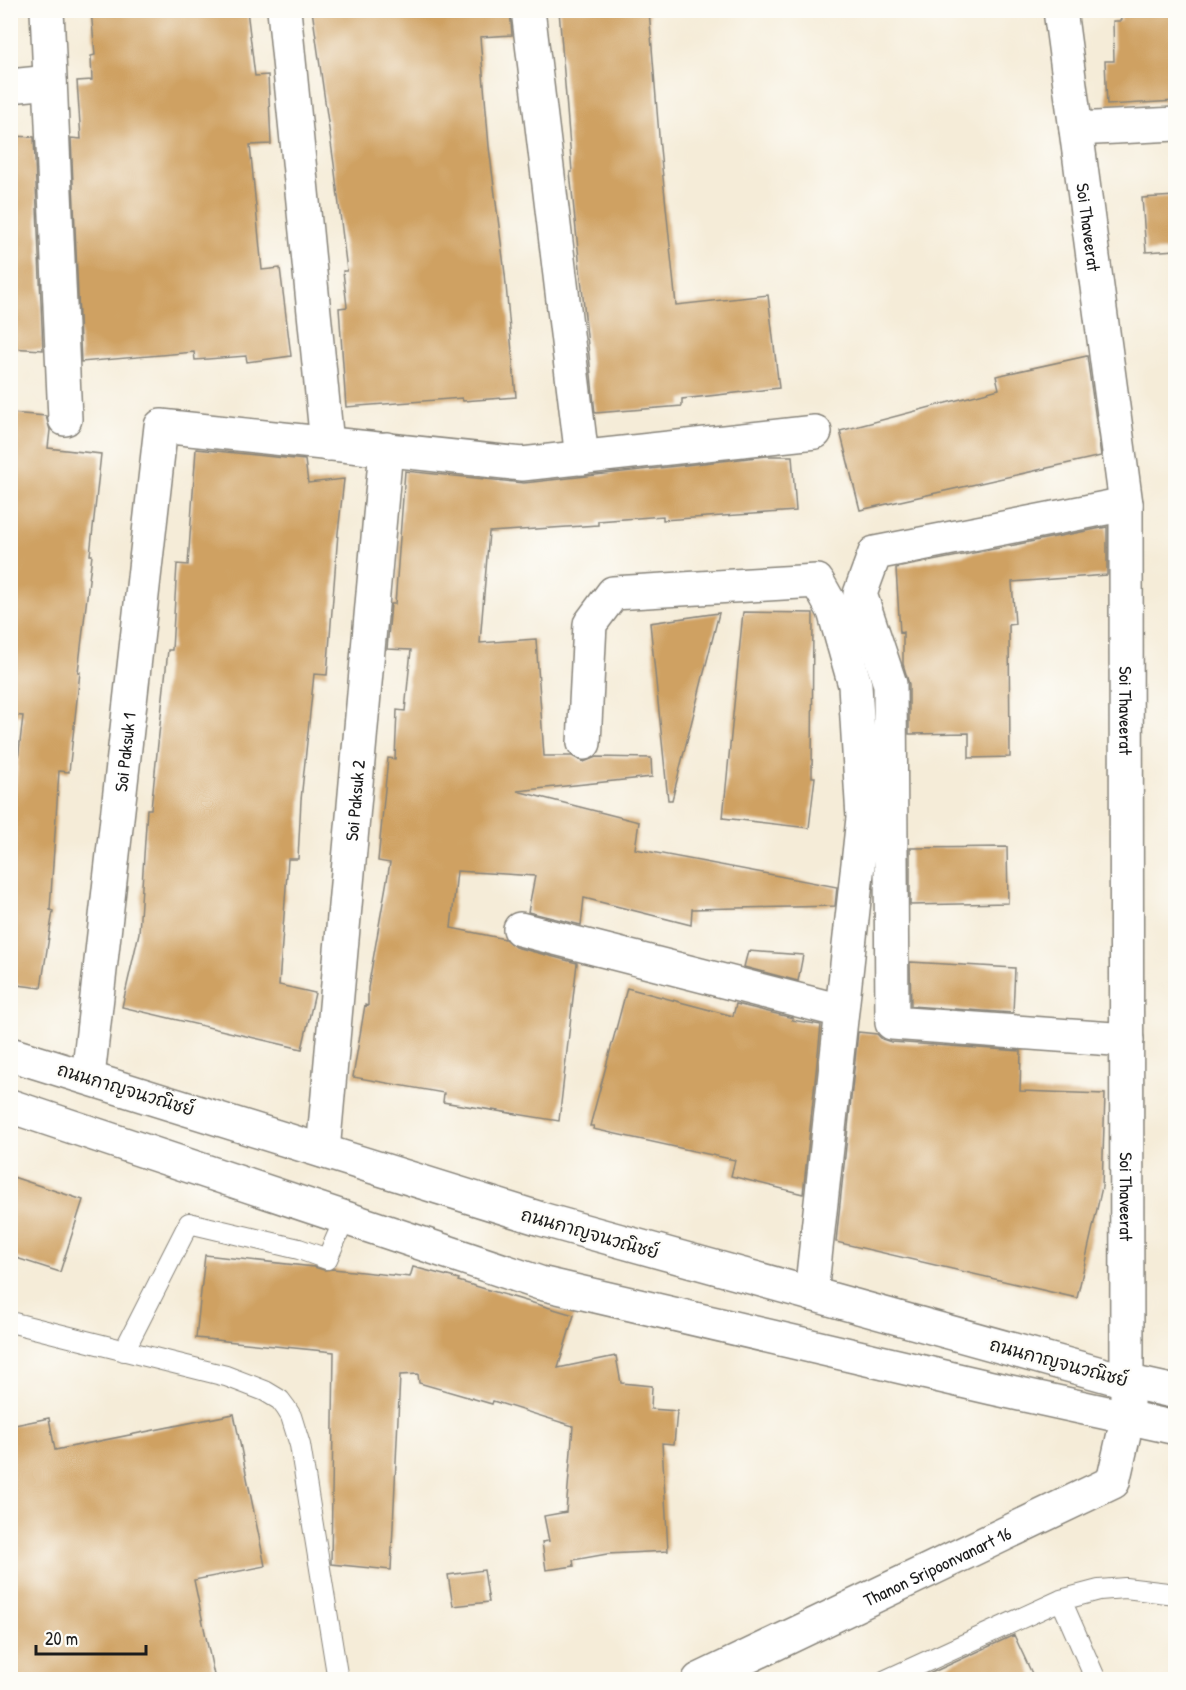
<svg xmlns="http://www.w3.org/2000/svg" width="1186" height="1690" font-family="'Patrick Hand','Playpen Sans Thai',sans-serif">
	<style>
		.building { fill: #cfa162 }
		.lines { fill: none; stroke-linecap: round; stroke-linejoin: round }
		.lane-casing { stroke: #88847a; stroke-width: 22 }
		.street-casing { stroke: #88847a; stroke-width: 36 }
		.secondary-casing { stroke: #88847a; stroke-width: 36 }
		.primary-casing { stroke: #88847a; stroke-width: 36 }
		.lane { stroke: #fff; stroke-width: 20 }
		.street { stroke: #fff; stroke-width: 33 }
		.secondary { stroke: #fff; stroke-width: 33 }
		.primary { stroke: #fff; stroke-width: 33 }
		.labels { text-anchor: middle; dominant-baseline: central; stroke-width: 4.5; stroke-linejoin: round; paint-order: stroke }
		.street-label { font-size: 18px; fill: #1c1c1c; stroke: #fdfcf7 }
	</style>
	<rect width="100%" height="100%" fill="#fdfcf7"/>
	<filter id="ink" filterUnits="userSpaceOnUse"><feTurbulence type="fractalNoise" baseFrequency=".0167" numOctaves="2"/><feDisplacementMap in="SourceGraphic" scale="12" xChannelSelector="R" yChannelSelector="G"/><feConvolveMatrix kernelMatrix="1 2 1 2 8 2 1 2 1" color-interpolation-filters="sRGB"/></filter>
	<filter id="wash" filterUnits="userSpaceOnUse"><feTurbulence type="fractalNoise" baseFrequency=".008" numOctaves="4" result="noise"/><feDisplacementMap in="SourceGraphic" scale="24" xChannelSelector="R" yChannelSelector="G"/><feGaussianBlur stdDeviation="1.35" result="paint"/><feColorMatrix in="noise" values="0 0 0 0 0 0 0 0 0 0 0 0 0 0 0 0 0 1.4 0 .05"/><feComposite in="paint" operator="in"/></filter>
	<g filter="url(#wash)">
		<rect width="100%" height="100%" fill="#f5ecd8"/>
		<g id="blocks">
			<path class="building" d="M91 10H247L255 76 268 75 271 144 250 145 262 270 280 268 291 356 247 362 246 356 195 360 194 352 81 362 71 138 81 139 77 81 92 80 91 56 95 55Z
				M312 10H510L512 35 480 37 489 147 505 274 516 397 463 401 462 398 346 407 339 308 347 307 343 271H347L334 164Z
				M559 10H649L660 148 676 305 768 295 779 388 682 399V406L595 413 570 172H572Z
				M1120 10H1176V101L1107 105 1105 61H1114L1113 21H1121Z
				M10 136 34 137 43 350 10 348Z
				M1176 196V250L1146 252 1142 198Z
				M1087 356 1101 456 860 510 840 431 999 389 996 376Z
				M10 413 46 416 50 430 48 448 101 454 90 555H92L78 672H80L69 772 59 771 50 910 53 911 41 988 10 984V812H12L23 716 10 715Z
				M196 449 305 460 308 483 344 479 338 533 327 675 314 674 301 800 298 859H288L279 985 315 993 302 1049 122 1007 139 933 147 809H151L168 650H172L177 564 188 565Z
				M767 456H792L796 511 663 520V516L598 521V525L489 532 480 643 536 639 544 756H572L584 762 596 757 651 758 652 777 517 791 639 822 635 849 837 887 835 906 692 909 691 925 584 898 581 925 528 912 535 876 457 871 451 928 505 939 515 947 577 963 559 1121 443 1102 444 1093 353 1077 365 1005 368 1006V988L390 863 378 861 388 758 395 759 397 710 405 711 411 650 387 649 391 604H395L405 471 524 483Z
				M1107 527V575L1012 582 1015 624 1009 625 1010 757 969 758V733L909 734V684L903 664V632L900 633 896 568Z
				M743 612 813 613 812 777H815L809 828 723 818Z
				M719 613 672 800H668L650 623Z
				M1007 847 1008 903 910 905V848Z
				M748 951 803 955 798 981 744 967Z
				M910 962 1015 968 1013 1013 911 1006Z
				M627 988 733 1016 736 1004 793 1018 792 1020 821 1025 803 1194 731 1176 735 1160 593 1129 594 1126H590Z
				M858 1032 877 1034 882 1039 891 1042 1021 1051 1020 1091 1105 1094 1102 1187 1077 1298 836 1242Z
				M10 1176 83 1200 60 1272 10 1256Z
				M205 1255 314 1267 324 1270 333 1269 410 1277 413 1267 459 1279 458 1281 574 1315 558 1368 616 1356 621 1383 652 1386 651 1409 677 1411 674 1444 662 1443 668 1551 607 1554 573 1560 574 1566 546 1570 542 1542 549 1541 544 1516 566 1512 573 1426 493 1401 492 1404 419 1383 418 1374 400 1375 391 1570 331 1564 334 1352 196 1338Z
				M234 1414 265 1566 194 1580 215 1680H10V1426L49 1418 55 1450Z
				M484 1570 489 1602 453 1606 448 1575Z
				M1014 1635 1035 1680H916Z"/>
		</g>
	</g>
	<g filter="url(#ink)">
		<use href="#blocks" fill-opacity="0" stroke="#88847a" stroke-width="1.5"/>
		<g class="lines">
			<g class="lane-casing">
				<path id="lane" d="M10 1322 226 1376 265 1391 280 1400 286 1408 291 1416 300 1445 338 1680
					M124 1351 189 1223 299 1249 327 1259 345 1218
					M1061 1600 1096 1680
					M886 1680 1061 1600 1099 1590 1125 1588 1176 1594"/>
			</g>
			<g class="street-casing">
				<g id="street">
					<path d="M47 10 65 419"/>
					<path d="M284 10 327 444"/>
					<path d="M528 10 582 458"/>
					<path d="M10 86 50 82"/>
					<path d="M1076 129 1176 124"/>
					<path d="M1126 504 875 553 860 594 890 684 892 1023 1127 1040"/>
					<path d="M584 743 590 624 613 593 817 581 834 611 855 685 863 818 811 1294"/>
					<path d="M520 929 841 1011"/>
					<path id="s1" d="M88 1077 161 426 522 464 815 432"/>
					<path id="s2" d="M323 1151 386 449"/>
					<path id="s3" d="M699 1680 1113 1482 1128 1416"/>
				</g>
			</g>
			<g class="secondary-casing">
				<g id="secondary">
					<path id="s4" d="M1060 10 1126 504 1127 1408"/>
				</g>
			</g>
			<g class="primary-casing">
				<path id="primary" d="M10 1054 541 1219 1126 1381 1176 1392
					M10 1106 540 1283 992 1388 1176 1428"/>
			</g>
			<use href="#lane" class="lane"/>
			<use href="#street" class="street"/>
			<use href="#secondary" class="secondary"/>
			<use href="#primary" class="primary"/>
		</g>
	</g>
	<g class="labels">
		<g class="street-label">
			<text stroke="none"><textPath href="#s4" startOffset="219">Soi Thaveerat</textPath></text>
			<text stroke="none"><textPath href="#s4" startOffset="705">Soi Thaveerat</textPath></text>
			<text stroke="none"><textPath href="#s1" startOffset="327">Soi Paksuk 1</textPath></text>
			<text stroke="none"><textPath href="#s2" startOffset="352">Soi Paksuk 2</textPath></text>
			<text transform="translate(126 1089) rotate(17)">ถนนกาญจนวณิชย์</text>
			<text stroke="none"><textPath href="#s4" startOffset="1191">Soi Thaveerat</textPath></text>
			<text transform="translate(590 1233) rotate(16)">ถนนกาญจนวณิชย์</text>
			<text transform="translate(1059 1362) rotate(15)">ถนนกาญจนวณิชย์</text>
			<text stroke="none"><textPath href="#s3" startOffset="264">Thanon Sripoonvanart 16</textPath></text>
		</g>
	</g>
	<rect width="1186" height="1690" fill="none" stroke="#fdfcf7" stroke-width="36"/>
	<path d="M36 1645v9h110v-9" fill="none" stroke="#1c1c1c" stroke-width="3"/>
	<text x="45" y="1645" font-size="18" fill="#1c1c1c" stroke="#fdfcf7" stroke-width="4.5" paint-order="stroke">20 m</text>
</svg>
